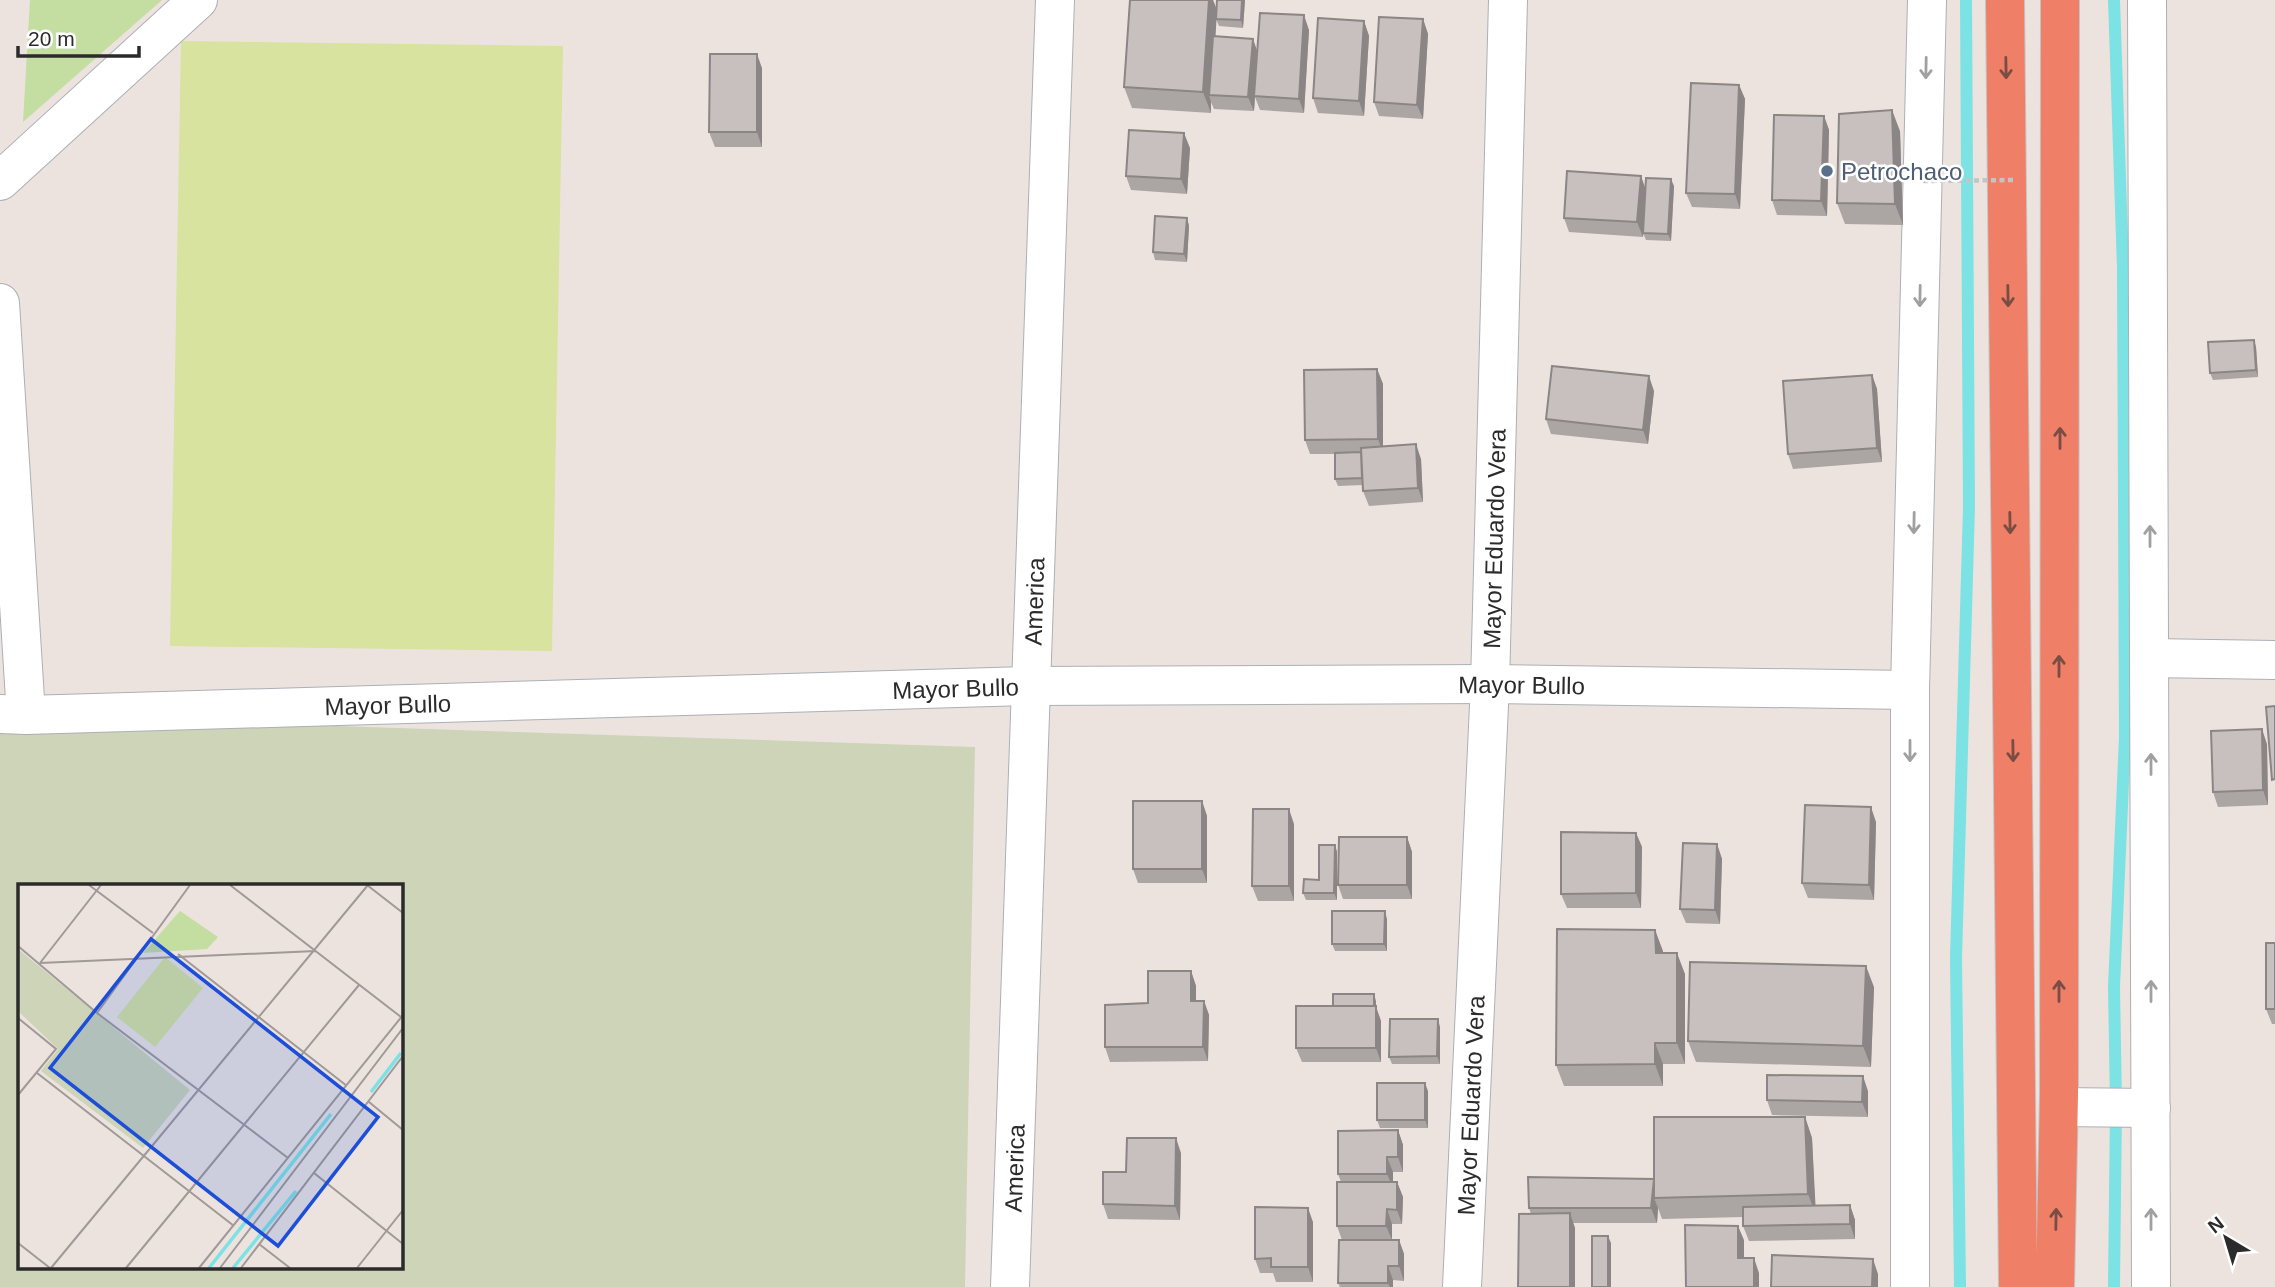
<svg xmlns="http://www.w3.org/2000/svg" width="2275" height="1287" font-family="Arial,sans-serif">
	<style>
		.green { fill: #c4dda1 }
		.cemetery { fill: #cdd4b8; fill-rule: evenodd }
		.pitch { fill: #d7e39e }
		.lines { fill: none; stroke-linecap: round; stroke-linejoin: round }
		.stream { stroke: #7ce2e3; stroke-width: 12 }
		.street-casing { stroke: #abb0b6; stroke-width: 40 }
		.highway-casing { stroke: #c4c4c4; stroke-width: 40 }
		.street { stroke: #fff; stroke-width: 38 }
		.highway { stroke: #ef7f67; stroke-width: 38 }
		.path-bridge { stroke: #c4c4c4; stroke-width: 4.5; stroke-dasharray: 5 3.5; stroke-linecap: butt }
		.wall { fill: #aba5a3 }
		.shaded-wall { fill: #8b8685 }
		.building { fill: #c7c0be; stroke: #8b8685; stroke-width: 2 }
		.oneway { stroke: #a0a0a0 }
		.oneway2 { stroke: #794d43 }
		.service-dot { fill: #5c6f8a; stroke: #fff; stroke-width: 2.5 }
		.labels { text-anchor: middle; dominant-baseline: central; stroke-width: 5; stroke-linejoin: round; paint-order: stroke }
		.service-label { font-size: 24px; fill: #4e5e75; stroke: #fff; text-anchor: start }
		.street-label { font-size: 24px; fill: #2b2b2b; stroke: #fff }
		.inset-river { fill: none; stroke: #7ce2e3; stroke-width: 3.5 }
		.inset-road { fill: none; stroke: #9f9997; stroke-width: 2 }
		.view { fill: #1d4ed8; fill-opacity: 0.15; stroke: #1d4ed8; stroke-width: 3.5 }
		.inset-edge { fill: none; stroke: #2b2b2b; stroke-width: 3.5 }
	</style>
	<rect width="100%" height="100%" fill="#ece3df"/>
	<path class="green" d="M30 0H162L23 122Z"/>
	<path class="cemetery" d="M0 715 975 747 965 1287H0ZM19 886H401V1268H19Z"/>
	<path class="pitch" d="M181 41 563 46 552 651 170 646Z"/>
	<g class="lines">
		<path class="stream" d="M2114 0 2123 268 2125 737 2114 987 2116 1105 2114 1287
			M1960 1287 1956 958 1969 507 1966 0"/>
		<g class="street-casing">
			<g id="street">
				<path d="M2147 0 2151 1287"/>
				<path d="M0 181 198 0"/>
				<path d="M0 303 26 715"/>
				<path d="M2150 658 2275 660"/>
				<path id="s1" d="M0 714 26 715 1029 686 1490 684 1910 690"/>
				<path d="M2059 1107 2151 1108"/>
				<path id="s2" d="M1010 1287 1055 0"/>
				<path id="s3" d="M1462 1287 1490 684 1508 0"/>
				<path d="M1910 1287V690L1927 0"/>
			</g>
		</g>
		<g class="highway-casing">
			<path id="highway" d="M2005 0 2018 1287
				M2055 1287 2059 1094 2060 0"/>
		</g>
		<use href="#street" class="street"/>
		<use href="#highway" class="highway"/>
		<path class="path-bridge" d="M1923 181 2013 180"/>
	</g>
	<path class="wall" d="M1213 0 1217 10V0H1245L1243 28 1219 26 1216 19 1215 36 1257 51 1309 30 1304 113 1260 110 1255 97 1254 111 1214 109 1211 102V113L1132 108 1124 87Z
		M1423 19 1428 34 1423 119 1379 116 1374 102Z
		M1364 21 1369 36 1364 116 1318 113 1313 98Z
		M762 68V147H715L709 132Z
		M1739 85 1745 99 1740 209 1692 207 1686 193Z
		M1824 116 1829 130 1827 216 1777 215 1772 200Z
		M1900 131 1903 225 1845 224 1837 203Z
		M1190 148 1187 194 1131 190 1126 176Z
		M1674 186 1671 241 1646 240 1643 233 1645 208 1643 237 1569 232 1564 218 1646 190Z
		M1187 218 1189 226 1187 262 1155 260 1153 252Z
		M2256 347 2258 377 2213 380 2210 373Z
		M1377 369 1383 384V446L1421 459 1423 502 1369 506 1363 491V485L1338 486 1335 479V454H1310L1305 440Z
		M1872 375 1877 389 1882 462 1793 469 1788 454Z
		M1654 391 1648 444 1551 434 1546 419Z
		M2267 744 2268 805 2218 807 2213 792Z
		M1202 801 1207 816V883H1138L1133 869Z
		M1876 822 1874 900 1808 898 1802 883Z
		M1294 824V901H1258L1252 886Z
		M1636 833 1642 847 1641 908H1567L1561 894Z
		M1407 837 1412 852V899H1343L1338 885Z
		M1717 844 1722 859 1720 924 1686 923 1680 909Z
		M1335 845 1337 852V900H1306L1303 893 1319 880Z
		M1387 919V951H1335L1332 944Z
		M1655 930 1663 953 1685 974V1064H1663V1086H1564L1556 1065Z
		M2275 943V1024H2272L2266 1009Z
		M1191 971 1196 986V1001H1204L1209 1015 1208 1061 1110 1062 1105 1047 1148 1003Z
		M1874 987 1871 1067 1696 1062 1688 1041Z
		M1376 1001V1007L1381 1021V1062H1302L1296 1048 1333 1006Z
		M1440 1027V1064H1392L1389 1057Z
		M1428 1091V1128H1380L1377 1120Z
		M1868 1091V1117L1772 1115 1767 1100Z
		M1805 1117 1812 1138 1815 1206 1850 1205 1855 1220V1239L1749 1241 1743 1226V1217L1662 1219 1658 1208 1657 1223H1573L1575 1228 1531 1214 1529 1208 1654 1179Z
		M1398 1130 1403 1145V1172H1393V1182H1397L1403 1197 1402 1224H1392V1240H1399L1404 1254V1281L1393 1280V1287H1340L1338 1283 1342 1240 1337 1226 1341 1182 1338 1174Z
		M1181 1153 1180 1220 1108 1219 1103 1204 1126 1172Z
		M1313 1222V1282H1276L1273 1273H1260L1255 1259Z"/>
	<path class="shaded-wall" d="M1209 0H1213L1217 11 1212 95H1209L1211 102V113L1203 92Z
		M1242 0H1245L1243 28 1241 20Z
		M1304 15 1309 30 1304 113 1299 99Z
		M1423 19 1428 34 1423 119 1417 105Z
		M1364 21 1369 36 1364 116 1359 101Z
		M1253 39 1258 53 1254 111 1248 97Z
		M757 54 762 68V147L757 132Z
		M1739 85 1745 99 1740 209 1735 194Z
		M1892 110 1900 131 1903 225 1895 204Z
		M1824 116 1829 130 1827 216 1821 201Z
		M1184 133 1190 148 1187 194 1181 179Z
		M1641 176 1646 190 1643 237 1637 222Z
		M1671 179 1674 186 1671 241 1668 234Z
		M1187 218 1189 226 1187 262 1184 254Z
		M2254 340 2256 347 2258 377 2256 370Z
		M1377 369 1383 384V453L1378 439Z
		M1872 375 1877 389 1882 462 1877 448Z
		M1649 376 1654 391 1648 444 1643 430Z
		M1416 444 1421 459 1423 502 1418 488Z
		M2262 729 2267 744 2268 805 2263 790Z
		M1202 801 1207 816V883L1202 869Z
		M1871 807 1876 822 1874 900 1869 885Z
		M1289 809 1294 824V901L1289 886Z
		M1636 833 1642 847 1641 908 1636 893Z
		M1407 837 1412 852V899L1407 885Z
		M1717 844 1722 859 1720 924 1715 910Z
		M1335 845 1337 852V900L1334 893Z
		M1385 911 1387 919V951L1384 944Z
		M1655 930 1663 951V974L1656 953Z
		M1677 953 1685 974V1064L1677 1043Z
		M1866 966 1874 987 1871 1067 1863 1046Z
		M1191 971 1196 986V1016L1191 1001Z
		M1374 994 1376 1001V1007L1381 1021V1062L1376 1048 1373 1010Z
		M1204 1001 1209 1015 1208 1061 1203 1047Z
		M1438 1019 1440 1027V1064L1437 1056Z
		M1655 1043 1663 1064V1086L1655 1064Z
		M1863 1076 1868 1091V1117L1862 1102Z
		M1425 1083 1428 1091V1128L1425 1120Z
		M1805 1117 1812 1138 1816 1215 1808 1194Z
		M1398 1130 1403 1145V1172L1398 1157Z
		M1176 1138 1181 1153 1180 1220 1175 1206Z
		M1387 1157 1393 1172V1188L1387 1174Z
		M1654 1179V1198L1658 1208 1657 1223 1651 1208Z
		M1397 1182 1403 1197 1402 1224 1397 1210Z
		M1850 1205 1855 1220V1239L1850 1224Z
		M1308 1208 1313 1222V1282L1308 1267Z
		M1387 1209 1392 1224V1240L1386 1226Z
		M1570 1213 1575 1228V1287H1570Z
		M1738 1226 1744 1240V1273L1738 1258Z
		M1608 1236 1611 1243V1287H1608Z
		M1399 1240 1404 1254V1281L1399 1266Z
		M1754 1258 1759 1273V1287H1754Z
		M1873 1259 1878 1274V1287H1872Z
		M1388 1266 1393 1280V1287H1390L1388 1283Z"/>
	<path class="building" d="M1130 0H1209L1203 92 1124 87Z
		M1217 0H1242L1241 20 1216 19Z
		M1260 13 1304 15 1299 99 1254 96Z
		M1379 17 1423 19 1417 105 1374 102Z
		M1318 18 1364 21 1359 101 1313 98Z
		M1213 36 1253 39 1248 97 1209 95Z
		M710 54H757V132H709Z
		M1691 83 1739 85 1735 194 1686 193Z
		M1892 110 1895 204 1837 203 1839 114Z
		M1774 115 1824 116 1821 201 1772 200Z
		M1129 130 1184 133 1181 179 1126 176Z
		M1567 171 1641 176 1637 222 1564 218Z
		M1646 178 1671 179 1668 234 1643 233Z
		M1155 216 1187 218 1184 254 1153 252Z
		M2254 340 2256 370 2210 373 2208 342Z
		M1552 366 1649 376 1643 430 1546 419Z
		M1377 369 1378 439 1305 440 1304 370Z
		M1872 375 1877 448 1788 454 1783 381Z
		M1416 444 1418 488 1363 491 1361 448Z
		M1361 452 1362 478 1335 479V453Z
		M2275 706V779L2272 780 2266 707Z
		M2262 729 2263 790 2213 792 2211 731Z
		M1133 801H1202V869H1133Z
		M1805 805 1871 807 1869 885 1802 883Z
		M1253 809H1289V886H1252Z
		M1561 832 1636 833V893L1561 894Z
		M1339 837H1407V885H1338Z
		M1683 843 1717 844 1715 910 1680 909Z
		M1319 845H1335L1334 893H1303L1304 879 1319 880Z
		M1332 911H1385L1384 944H1332Z
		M1557 929 1655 930 1656 953H1677V1043H1655V1064L1556 1065Z
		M2266 943H2275V1009H2266Z
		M1690 962 1866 966 1863 1046 1688 1041Z
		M1148 971H1191V1001H1204L1203 1047H1105V1005L1148 1003Z
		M1333 994H1374V1006H1333Z
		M1296 1006H1376V1048H1296Z
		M1390 1019H1438L1437 1056 1389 1057Z
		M1767 1075 1863 1076 1862 1102 1767 1100Z
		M1377 1083H1425V1120H1377Z
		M1654 1117H1805L1808 1194 1654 1198Z
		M1398 1130V1157H1387V1174H1338V1131Z
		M1127 1138H1176L1175 1206 1103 1204V1172H1126Z
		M1528 1177 1654 1179 1651 1208H1529Z
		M1337 1182H1397V1210L1387 1209 1386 1226H1337Z
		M1850 1205V1224L1743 1226V1207Z
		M1255 1207 1308 1208V1267H1271V1258L1255 1259Z
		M1570 1213V1287H1518L1519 1214Z
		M1685 1225 1738 1226V1258H1754V1287H1686Z
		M1592 1236H1608V1287H1592Z
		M1339 1240H1399V1266H1388V1283H1338Z
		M1772 1255 1873 1259 1872 1287H1771Z"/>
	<defs><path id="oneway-shaft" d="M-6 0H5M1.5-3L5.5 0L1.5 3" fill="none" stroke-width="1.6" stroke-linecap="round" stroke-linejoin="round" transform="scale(1.75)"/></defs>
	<g class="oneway">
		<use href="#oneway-shaft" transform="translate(1926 68) rotate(91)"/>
		<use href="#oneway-shaft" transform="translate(1920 296) rotate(91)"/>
		<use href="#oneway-shaft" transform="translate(1914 523) rotate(91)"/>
		<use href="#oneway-shaft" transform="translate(2150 536) rotate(-90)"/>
		<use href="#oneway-shaft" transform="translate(1910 751) rotate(90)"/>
		<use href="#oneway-shaft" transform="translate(2151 764) rotate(-90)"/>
		<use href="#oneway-shaft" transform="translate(2151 991) rotate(-90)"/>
		<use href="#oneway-shaft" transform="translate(2151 1219) rotate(-90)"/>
	</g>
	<g class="oneway2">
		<use href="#oneway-shaft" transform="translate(2006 68) rotate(89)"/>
		<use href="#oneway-shaft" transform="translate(2008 296) rotate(89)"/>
		<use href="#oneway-shaft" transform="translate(2060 438) rotate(-90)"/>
		<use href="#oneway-shaft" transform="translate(2010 523) rotate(89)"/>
		<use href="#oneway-shaft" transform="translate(2059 666) rotate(-90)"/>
		<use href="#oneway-shaft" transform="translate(2013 751) rotate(89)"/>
		<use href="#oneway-shaft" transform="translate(2059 991) rotate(-90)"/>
		<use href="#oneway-shaft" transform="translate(2056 1219) rotate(-89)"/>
	</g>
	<circle class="service-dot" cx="1827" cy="171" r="7"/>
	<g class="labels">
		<g class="service-label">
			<text x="1841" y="171">Petrochaco</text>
		</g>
		<g class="street-label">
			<text stroke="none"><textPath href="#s3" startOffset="749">Mayor Eduardo Vera</textPath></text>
			<text stroke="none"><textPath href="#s2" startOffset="686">America</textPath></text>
			<text stroke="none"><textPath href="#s1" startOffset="1522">Mayor Bullo</textPath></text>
			<text stroke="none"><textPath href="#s1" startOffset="956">Mayor Bullo</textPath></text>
			<text stroke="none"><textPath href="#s1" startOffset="388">Mayor Bullo</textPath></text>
			<text stroke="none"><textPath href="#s3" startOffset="182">Mayor Eduardo Vera</textPath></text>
			<text stroke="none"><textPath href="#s2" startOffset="119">America</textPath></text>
		</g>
	</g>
	<g transform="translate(18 884)">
		<rect width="385" height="385" fill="#ece3df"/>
		<path d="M162 27 200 53 189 65 125 69Z" fill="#c4dda1"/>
		<path d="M0 65 172 206 125 264 23 187 40 165 0 127Z" fill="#cdd4b8"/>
		<path d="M147 73 185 104 137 163 99 133Z" fill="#d7e39e"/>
		<path class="inset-river" d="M353 208 383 169M191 384 313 230M215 384 278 307"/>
		<path class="inset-road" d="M71 1 135 49M212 1 383 133M349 1 385 29M0 62 79 129 270 274M160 70 329 202M22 79 298 67M22 79 83 1M79 129 172 1M0 134 38 165 0 211M19 189 216 342M351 218 385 246M296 289 385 360M0 359 32 384M241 360 272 384M33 384 350 1M108 384 341 101M181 384 385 131M202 384 385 144M223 384 385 172M339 384 385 326"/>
		<path class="view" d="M133 55 360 233 260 362 32 184Z"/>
		<rect width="385" height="385" class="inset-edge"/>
	</g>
	<g transform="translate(2226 1238) rotate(322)" stroke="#ffffff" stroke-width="5" paint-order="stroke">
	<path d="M0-5L12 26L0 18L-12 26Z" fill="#2b2b2b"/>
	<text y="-10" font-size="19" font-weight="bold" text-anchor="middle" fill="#2b2b2b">N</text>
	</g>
	<path d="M18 46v10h121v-10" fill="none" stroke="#2b2b2b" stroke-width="3.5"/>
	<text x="28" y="46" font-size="21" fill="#2b2b2b" stroke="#ffffff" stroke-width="5" paint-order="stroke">20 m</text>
</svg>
